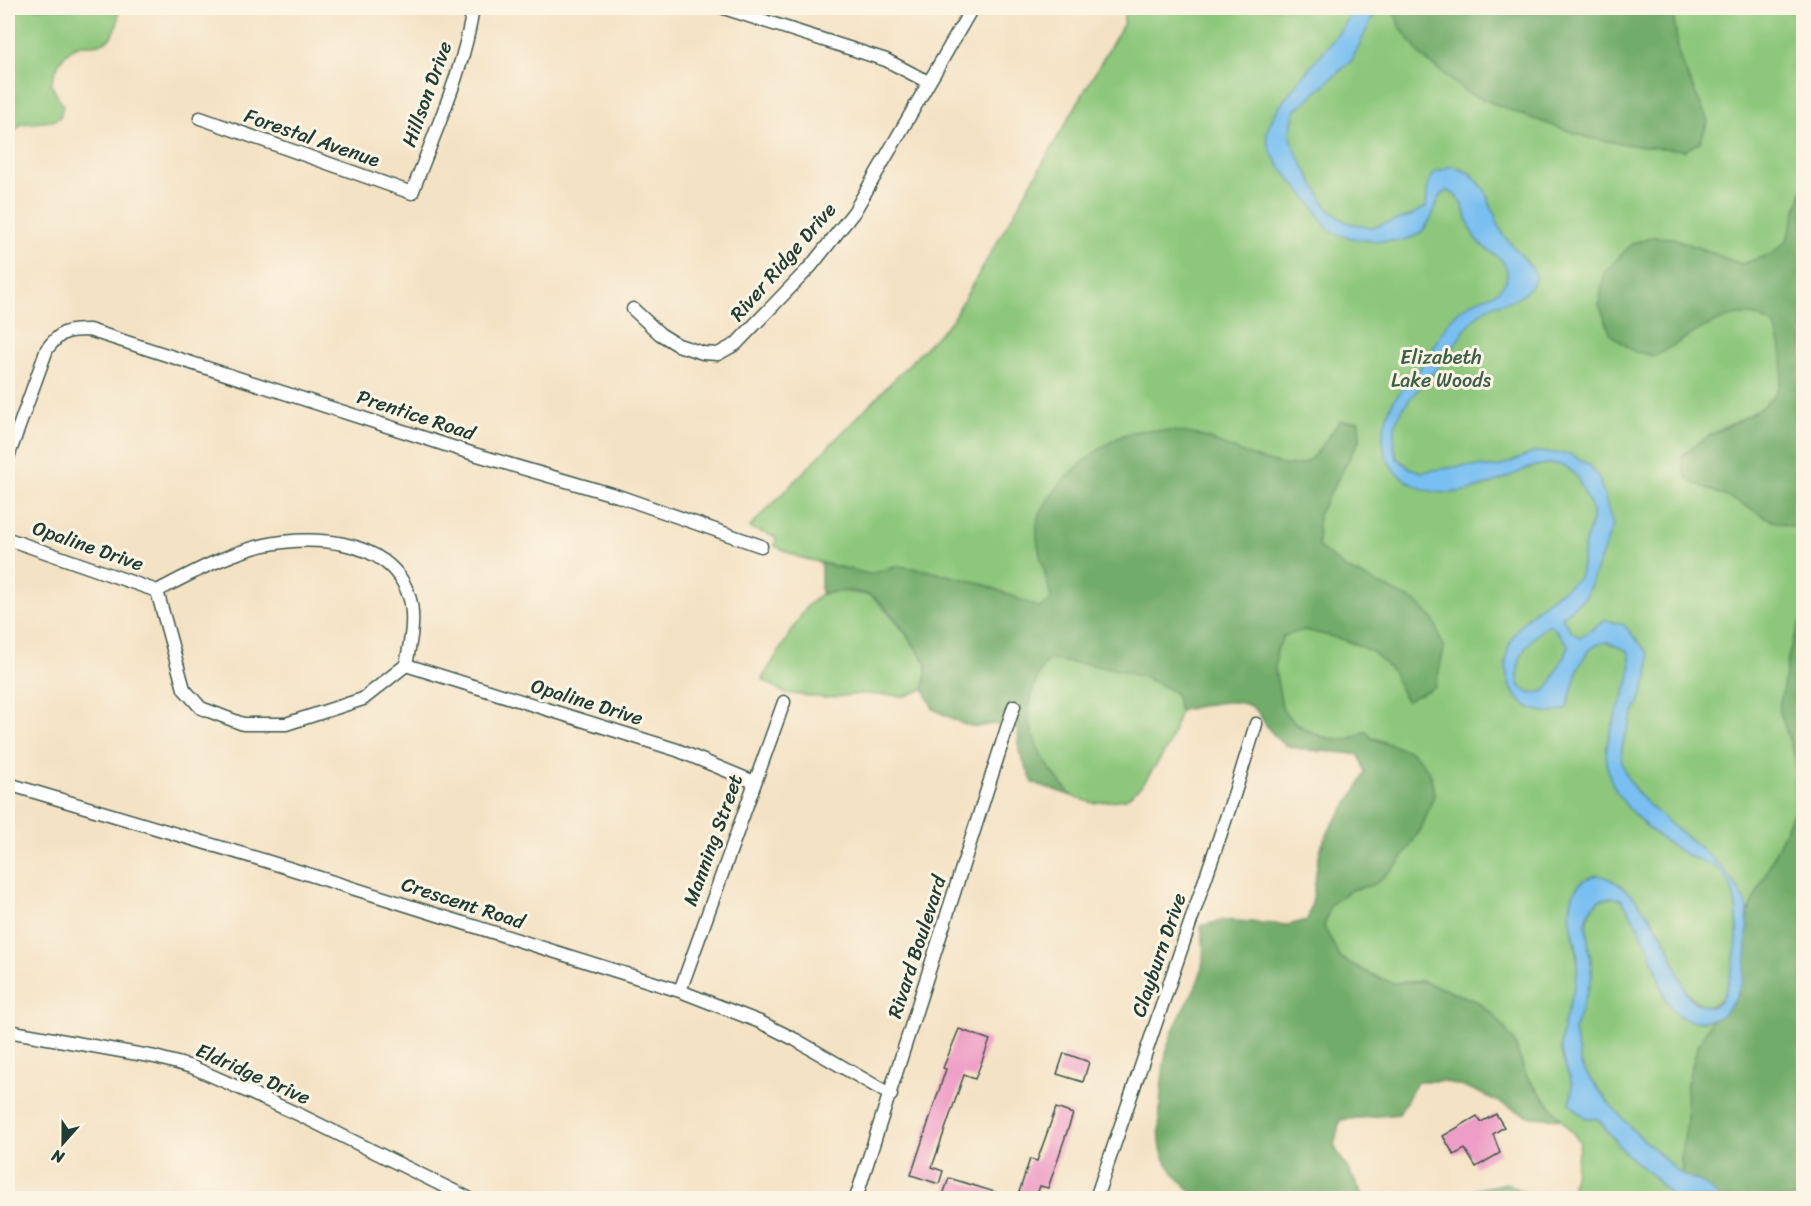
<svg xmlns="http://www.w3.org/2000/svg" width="1811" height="1206" font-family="Sriracha,sans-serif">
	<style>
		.green { fill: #8dc77b; stroke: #568258; stroke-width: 1.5; fill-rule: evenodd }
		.forest { fill: #72ac6b; stroke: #487450; stroke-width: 1.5 }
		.water { fill: #79bff1; stroke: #4c7e92; stroke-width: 1.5; fill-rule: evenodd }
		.building { fill: #ee9dc6 }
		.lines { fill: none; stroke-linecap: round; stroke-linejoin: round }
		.street-casing { stroke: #3f564a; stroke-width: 15 }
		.street { stroke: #fff; stroke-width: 12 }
		.labels { text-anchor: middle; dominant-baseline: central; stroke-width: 6; stroke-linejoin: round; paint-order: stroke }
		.street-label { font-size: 20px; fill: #1f3d34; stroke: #fcf5e5 }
		.park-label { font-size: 20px; fill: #3a6046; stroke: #fcf5e5 }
	</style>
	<rect width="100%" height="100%" fill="#fcf5e5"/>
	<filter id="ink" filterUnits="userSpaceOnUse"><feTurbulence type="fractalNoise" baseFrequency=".0167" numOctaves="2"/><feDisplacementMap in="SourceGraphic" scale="12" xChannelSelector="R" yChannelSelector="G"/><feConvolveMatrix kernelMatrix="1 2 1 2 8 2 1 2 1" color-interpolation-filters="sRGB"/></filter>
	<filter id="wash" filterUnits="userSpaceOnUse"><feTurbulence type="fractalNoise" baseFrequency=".008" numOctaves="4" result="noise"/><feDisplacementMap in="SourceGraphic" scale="24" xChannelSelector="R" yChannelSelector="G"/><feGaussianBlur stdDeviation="1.35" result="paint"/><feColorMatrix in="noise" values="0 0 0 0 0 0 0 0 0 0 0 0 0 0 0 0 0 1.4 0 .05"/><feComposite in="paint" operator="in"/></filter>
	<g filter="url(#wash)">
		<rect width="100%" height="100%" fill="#f4e2c5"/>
		<path class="green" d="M8 8H118C120 27 113 44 92 45 88 46 81 44 78 46 62 51 55 70 51 84L63 106 60 117 53 121 21 124 8 139Z
			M1124 8H1803V1198H1712L1664 1170 1663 1156C1631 1133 1571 1074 1574 1031 1575 1011 1593 991 1592 970 1591 939 1575 929 1599 900L1617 897C1624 901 1630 911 1634 919 1642 932 1650 948 1654 962 1665 999 1666 1023 1712 1020 1699 1045 1686 1072 1687 1101L1721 999 1709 1007C1678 999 1678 963 1665 939 1653 919 1636 901 1620 884L1571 921 1578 965 1567 1071 1575 1088 1570 1103 1598 1119 1626 1154 1653 1176 1673 1198H1570L1580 1142 1527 1077 1519 1059 1476 1001 1422 981 1392 983 1371 974 1340 958 1324 927 1329 905 1351 890 1375 884 1421 829 1434 795 1430 772C1412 760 1394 743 1373 738 1366 737 1357 740 1350 740 1323 741 1301 730 1283 711L869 574 798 557 775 546 776 537 749 528 952 320 1124 23ZM1688 838 1724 870 1748 913 1763 879 1733 965C1739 938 1743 886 1716 867 1705 860 1689 856 1677 849Z
			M843 591 873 596 903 630 927 664 924 689 905 696 861 694 825 698 784 693 762 679 807 606 821 594Z
			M1048 660C1091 664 1138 669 1175 693L1180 711 1168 747 1143 784 1126 799 1093 803 1072 796 1053 775 1036 748 1028 715 1035 678Z"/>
		<path class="forest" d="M1393 8H1672L1680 59 1708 121 1700 142 1686 150 1637 146 1589 138 1531 118 1469 94 1420 55 1399 25Z
			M1803 188V528C1770 525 1762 513 1734 500 1717 493 1702 487 1686 478L1681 457C1730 408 1808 422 1775 326 1768 322 1757 315 1749 315 1720 312 1680 343 1655 356L1635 352 1611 335 1599 304 1604 273 1633 243 1654 237 1673 238 1741 264 1772 254 1787 240Z
			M1340 421H1359L1360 439 1318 515V546L1345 568 1415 601 1434 620 1444 649 1435 687 1406 701 1392 671 1374 653 1345 640 1305 630 1283 636 1276 653 1275 671 1283 711 1298 726 1324 738 1348 740 1366 731 1371 738 1412 752 1430 772 1434 795 1421 829 1398 864 1375 884 1351 890 1330 905 1324 927 1340 958 1370 974 1392 983 1422 981 1476 1001 1495 1016 1513 1039 1527 1077 1561 1119 1531 1117 1471 1089 1443 1081H1418L1399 1114 1340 1120 1334 1146 1365 1198H1199C1185 1186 1168 1171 1162 1152 1156 1132 1162 1063 1169 1042 1185 993 1212 985 1201 926L1224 920 1288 925 1307 920C1317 897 1313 872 1321 848 1330 820 1354 802 1365 772L1359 755C1340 751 1301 752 1286 745 1274 738 1265 724 1259 714 1246 692 1199 706 1180 711L1175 693C1138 669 1091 664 1048 660 1011 712 1034 754 1072 796L1033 783 1019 751 1018 729 993 724 976 727 963 724 933 709 924 689 927 664C917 649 887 602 871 596 855 589 837 591 821 594V563L869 574 899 566 925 570 981 583 1040 608 1051 600C1048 575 1035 551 1037 525 1039 495 1108 434 1137 431 1155 429 1183 431 1201 436 1224 444 1274 469 1297 465 1315 463 1329 434 1340 421Z
			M1803 620V1198H1713L1682 1175 1681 1153 1687 1123 1686 1087 1698 1046 1712 1020 1727 1010 1738 995 1747 940 1748 913 1795 809 1796 761 1779 709 1789 654 1799 624Z
			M1506 1183 1537 1198H1466L1474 1190Z"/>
		<path class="water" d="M1354 8H1377L1352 60 1294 112 1290 134 1297 154 1328 209 1346 222 1370 228 1410 216 1426 207 1428 183 1435 172 1452 166 1470 173 1484 189 1503 235 1533 269 1536 276C1522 310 1500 296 1480 313 1464 326 1457 345 1444 360 1420 391 1382 414 1397 458L1410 468 1421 472 1462 466 1498 467 1535 452 1570 454 1589 465 1599 478 1613 526 1586 596 1562 617 1571 631 1580 637 1606 620 1624 625 1648 653C1656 693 1613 732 1623 766 1638 819 1729 849 1747 908 1748 912 1747 951 1746 958 1745 978 1738 1001 1722 1015 1715 1020 1709 1020 1701 1021 1663 1023 1663 984 1653 959 1645 937 1634 917 1621 899L1611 897 1599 900 1589 912 1586 922 1592 978 1574 1031 1582 1067 1608 1102 1634 1131 1682 1175 1699 1181 1721 1198H1673L1653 1176 1626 1154 1598 1119 1585 1118 1570 1103C1578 1076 1561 1072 1561 1047 1561 1017 1578 991 1578 962 1578 942 1566 919 1572 899 1575 886 1584 878 1597 875 1624 879 1650 915 1664 938 1674 955 1678 977 1688 995L1694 1002 1709 1007C1723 1005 1727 988 1730 976 1739 946 1745 888 1716 868 1708 862 1696 860 1687 855 1658 839 1618 807 1609 774 1595 727 1642 688 1628 651L1607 642C1578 645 1574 686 1567 708 1560 713 1553 713 1545 712 1510 708 1498 670 1511 641 1523 613 1556 596 1579 578 1583 568 1582 558 1584 547 1586 536 1594 524 1592 512 1592 507 1588 500 1585 495 1580 483 1575 468 1560 465 1541 461 1525 470 1508 477 1470 493 1432 504 1398 474 1383 460 1380 438 1386 419 1393 395 1404 390 1418 371 1446 335 1440 312 1490 295 1500 291 1509 282 1507 271 1503 252 1479 251 1472 232 1467 219 1462 195 1448 191 1431 194 1439 234 1403 240 1386 243 1341 241 1328 228 1322 222 1318 213 1313 206 1298 186 1271 164 1267 139 1263 109 1341 41 1354 8ZM1548 625 1552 626 1569 646 1549 686 1545 691 1530 694 1520 686C1512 661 1528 639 1548 625Z"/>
		<g id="blocks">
			<path class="building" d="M959 1029 990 1040 975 1079 964 1075 932 1167 943 1171 939 1184 911 1175 946 1069 943 1068Z
				M1064 1053 1089 1062 1083 1082 1057 1074Z
				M1056 1108 1073 1114 1048 1188 1040 1186 1036 1197 1019 1192 1030 1159 1037 1161Z
				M1496 1114 1504 1127 1493 1134 1500 1153 1476 1167 1465 1149 1454 1155 1443 1136 1477 1116 1481 1122Z
				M949 1178 1005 1195V1198H942Z"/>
		</g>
	</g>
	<g filter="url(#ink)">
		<use href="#blocks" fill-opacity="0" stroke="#3f564a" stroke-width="1.5"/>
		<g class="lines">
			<g class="street-casing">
				<path id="street" d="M724 8 886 60 928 82
					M200 118 412 193C434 133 464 71 473 8
					M633 309 660 334 678 345 703 353 718 354 736 344 811 266 854 212 972 8
					M8 457 47 349C61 331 66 330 89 330L474 454 618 496 761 546
					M8 539 157 591C188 575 219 558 253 548 304 533 390 536 409 596 416 617 410 644 406 665L363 699 286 724H243L201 708 184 689 157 591
					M406 665 677 750 754 782
					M8 784 266 861 680 991 760 1022 796 1040 891 1095
					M680 991 784 702
					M8 1031 155 1057 192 1067 300 1115 468 1198
					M856 1198 1014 706
					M1096 1198 1235 792 1256 724"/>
			</g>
			<use href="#street" class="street"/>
		</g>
	</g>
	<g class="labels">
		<g class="street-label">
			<text transform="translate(427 94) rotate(-70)">Hillson Drive</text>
			<text transform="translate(312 138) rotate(19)">Forestal Avenue</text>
			<text transform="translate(783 262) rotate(-49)">River Ridge Drive</text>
			<text transform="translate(416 415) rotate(18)">Prentice Road</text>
			<text transform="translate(88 546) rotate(19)">Opaline Drive</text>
			<text transform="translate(587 702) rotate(17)">Opaline Drive</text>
			<text transform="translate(713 840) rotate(-70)">Manning Street</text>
			<text transform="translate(463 903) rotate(18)">Crescent Road</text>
			<text transform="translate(917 947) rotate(-72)">Rivard Boulevard</text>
			<text transform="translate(1159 955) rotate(-71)">Clayburn Drive</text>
			<text transform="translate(253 1074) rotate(24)">Eldridge Drive</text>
		</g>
		<g class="park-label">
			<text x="1441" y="357">Elizabeth<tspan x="1441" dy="23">Lake Woods</tspan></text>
		</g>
	</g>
	<rect width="1811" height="1206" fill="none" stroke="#fcf5e5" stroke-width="30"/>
	<g transform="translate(63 1143) rotate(201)" stroke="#fcf5e5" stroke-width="4.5" paint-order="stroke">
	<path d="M0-4.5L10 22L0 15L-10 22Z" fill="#1f3d34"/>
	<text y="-9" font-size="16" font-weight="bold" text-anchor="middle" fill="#1f3d34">N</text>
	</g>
</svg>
